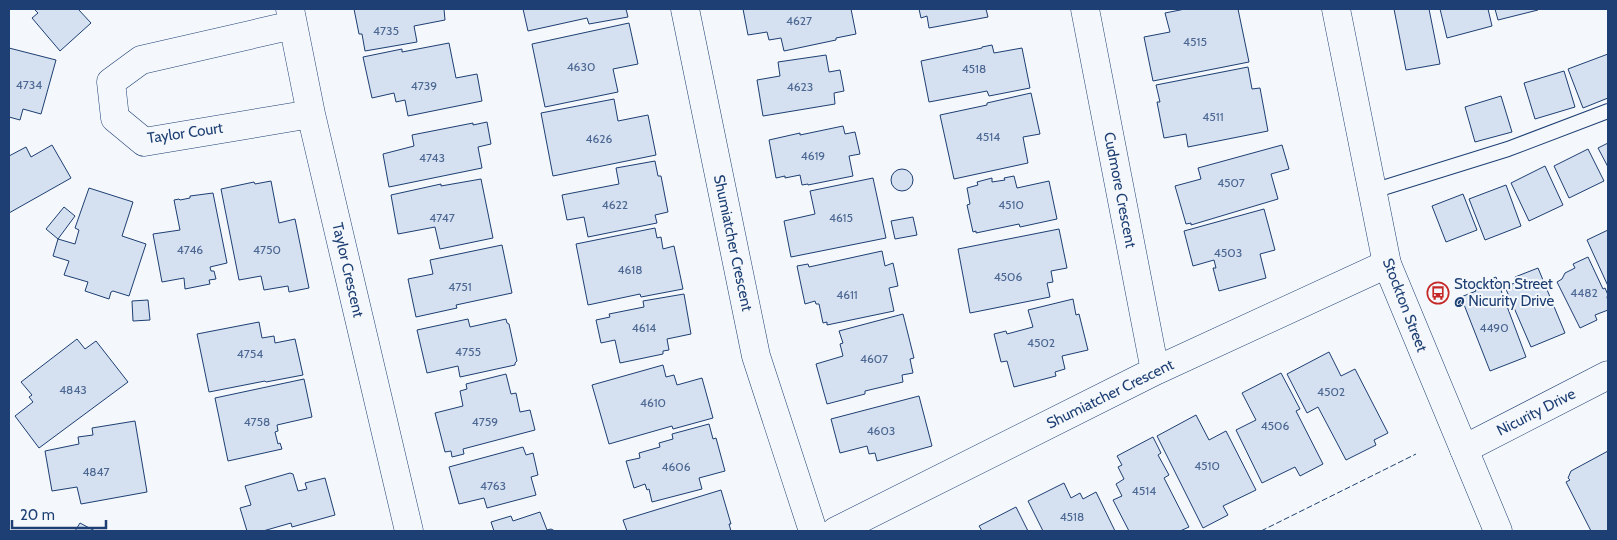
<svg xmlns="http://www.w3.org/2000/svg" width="1617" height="540" font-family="Cabin,sans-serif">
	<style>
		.building { fill: #d5e0f0; stroke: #1d3f73 }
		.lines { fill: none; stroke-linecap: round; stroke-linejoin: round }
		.service-casing { stroke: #1d3f73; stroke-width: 16 }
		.minor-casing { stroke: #1d3f73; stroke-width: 29 }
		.tertiary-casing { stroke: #1d3f73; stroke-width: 29 }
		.service { stroke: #f4f7fb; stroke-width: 14 }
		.minor { stroke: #f4f7fb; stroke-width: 28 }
		.tertiary { stroke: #f4f7fb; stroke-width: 28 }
		.fence { stroke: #1d3f73; stroke-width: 1; stroke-dasharray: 6 2.5; stroke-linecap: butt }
		.labels { text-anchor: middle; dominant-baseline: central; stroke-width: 4; stroke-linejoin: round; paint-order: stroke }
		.number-label { font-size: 12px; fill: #4b6792 }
		.street-label { font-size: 15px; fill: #1d3f73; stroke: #f4f7fb }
		.poi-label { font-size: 15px; fill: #1d3f73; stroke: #f4f7fb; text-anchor: start }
	</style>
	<rect width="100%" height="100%" fill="#f4f7fb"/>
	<path class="building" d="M34 9H78L91 23 60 51 32 18 38 13Z
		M354 9H444L445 20 414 26 417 42 365 51 362 34H359Z
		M523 9H626L628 17 589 24 587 18 528 31Z
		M743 9H851L856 34 836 38V40L784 51 781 38 769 40 767 32 748 35Z
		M919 9H986L988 17 929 28 927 16 921 18Z
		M1185 9H1238L1249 62 1153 81 1144 37 1170 32 1165 13Z
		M1394 9H1429L1440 64 1406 70Z
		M1440 9H1488L1492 26 1447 38Z
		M1495 9H1537L1538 10 1498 20Z
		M629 23 638 64 613 69 618 92 545 107 532 44Z
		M449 43 456 78 477 74 482 101 408 116 405 100 396 102 394 93 372 98 363 57 402 49V52Z
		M992 45 994 53 1022 48 1030 88 989 96 987 91 929 102 921 61 982 48V47Z
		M9 48 56 60 41 114 23 109 20 120 9 117Z
		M1608 54V98L1583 108 1568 69Z
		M826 55 829 72 840 70 844 91 834 93 835 104 763 116 757 80 780 76 778 62Z
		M1248 67 1252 89 1260 88 1268 131 1188 147 1186 134 1164 138 1157 102H1160L1156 85Z
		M1564 71 1575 107 1535 119 1524 83Z
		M1031 93 1040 134 1023 137 1028 163 954 179 940 115 987 105V103Z
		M1501 96 1512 132 1475 142 1465 107Z
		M614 99 618 121 648 115 656 155 553 176 541 113Z
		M487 122 491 144 478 147 482 168 389 187 383 154 414 146 412 135 473 123V125Z
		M843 126 845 134 855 132 860 154 849 156 853 176 808 185V184L802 185 800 175 785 178V176L776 178 769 140 800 133V135Z
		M1608 143V167L1598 148Z
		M52 145 71 178 9 213V156L26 147 31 157Z
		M1282 145 1289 169 1271 174 1278 199 1191 225V223L1186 224 1175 186 1201 179 1198 168Z
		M1588 149 1604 181 1569 198 1554 166Z
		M655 161 658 176H661L668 212 655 215 657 223 588 237 584 217 567 220 562 195 619 184 616 168Z
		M1545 166 1563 205 1529 221 1511 183Z
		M891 180a11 11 0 1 1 22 0a11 11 0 1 1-22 0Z
		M1014 176 1017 188 1049 181 1057 219 1020 227 1019 224 976 233V231L973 232 967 205 970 204 967 188 978 185 977 182 992 178V182L1005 180 1004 178Z
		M873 178 886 238 791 257 784 221 815 214 810 191Z
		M481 179 493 238 440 249 435 227 398 234 391 195 441 184V186Z
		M271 181 279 223 295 219 309 288 289 292 288 286 264 290 261 276 239 280 221 189 254 182 255 184Z
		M1506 185 1521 226 1485 240 1469 199Z
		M89 188 133 202 122 236 146 244 129 296 113 291 111 292 109 299 85 291 88 282 64 275 69 261 53 256 58 239 75 244 79 230 75 228Z
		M213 193 227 263 210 267 211 271H214L216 279 209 280 210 284 185 289 184 278 162 282 153 234 180 230 174 200 179 199 180 200 190 198V196Z
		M1463 194 1477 230 1446 242 1432 206Z
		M64 207 75 216 58 239 46 229Z
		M1264 209 1275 250 1260 254 1266 278 1219 291 1213 268H1216L1214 260 1193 266 1184 231Z
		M913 217 917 235 895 239 891 221Z
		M655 228 657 238 661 237 663 249 674 246 683 289 641 297 640 294 588 305 576 244Z
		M1059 229 1067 268 1051 271 1053 282 1047 283 1050 297 970 313 958 249Z
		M1608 230V286L1587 240Z
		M502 245 512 293 456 305 457 308 416 317 408 279 433 274 430 260Z
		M882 251 885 266 893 263 898 286 889 288 894 311 827 325V322L823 323 819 304H816L815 301 805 304 797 266 808 264 809 267Z
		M1588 257 1603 289 1605 288 1608 295 1607 297 1608 301V310L1595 315 1597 320 1580 328 1557 282 1562 279 1565 273 1575 268 1573 264Z
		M1538 268 1565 333 1531 347 1505 287 1517 282 1515 277Z
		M1496 277 1526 357 1490 371 1461 297 1476 291 1473 286Z
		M684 294 691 334 667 339 669 350 663 351V354L620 363 615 340 601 343 596 320 610 317 609 314 644 307 643 301Z
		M1073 299 1076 315 1079 314 1088 350 1062 356 1065 369 1055 372 1056 376 1014 387 1007 361 1001 362 994 334 1006 331 1007 334 1033 327 1028 310Z
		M148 300 150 320 133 321 132 301Z
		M903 314 914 358 910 359 913 373 902 375 903 382 865 391V394L827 404 816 364 843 356 840 344 843 343 839 331Z
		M468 319 470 327 506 319 507 323 509 324 517 361 515 363V365L460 377 458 366 427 373 417 330Z
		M259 322 262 338 274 336 275 343 295 339 303 375 266 382 265 381 209 392 197 334Z
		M77 339 85 349 96 341 128 382 39 448 15 416 33 402 29 397 32 395 21 382Z
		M1329 352 1341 376 1355 369 1388 433 1374 440 1376 445 1346 460 1318 407 1307 413 1287 374Z
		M663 365 666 377 674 375 677 385 702 378 713 418 673 429 672 426 609 444 592 385Z
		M1281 373 1300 409 1296 411 1323 464 1300 476 1295 467 1262 483 1236 430 1256 420 1242 393Z
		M506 374 511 394 516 393 520 412 530 410 535 430 463 449 464 454 452 457 451 451 445 452 435 413 463 406 460 391 467 389 466 384Z
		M304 379 312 417 277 425 278 431 275 432 278 444 280 443 282 449 228 461 215 398Z
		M919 396 932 446 877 461 875 453 869 454 867 446 840 453 831 419Z
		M1196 415 1209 440 1226 431 1256 490 1223 506 1228 515 1203 528 1157 436Z
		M135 421 147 492 81 504 77 487 52 491 45 451 79 444 78 437 93 435 92 428Z
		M709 424 713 439 716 438 725 471 699 478 702 489 652 502 649 489 647 490 645 484 634 488 626 461 640 458 639 453 660 447 659 443 673 439 672 434Z
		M1153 437 1161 453 1158 455 1169 475 1164 478 1189 527 1180 531H1129L1113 500 1122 496 1116 484 1124 479 1118 467 1122 465 1117 456Z
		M523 447 526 455 533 453 538 475 531 477 536 495 487 508 484 498 459 504 449 467Z
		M1608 451V531H1591L1566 482 1570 480 1568 478 1571 471Z
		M290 473 293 474 298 491 307 489 305 483 325 478 335 515 292 527 291 523 263 531H247L240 508 251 505 245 486Z
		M1064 483 1071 498 1080 493 1083 499 1096 492 1115 531H1043L1028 501Z
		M721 490 731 524H729L731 531H627L623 520Z
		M1016 507 1028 531H982L979 526Z
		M540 512 547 530 551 529 555 531H494L491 522 511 516 513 521Z
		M80 523 95 531H75Z"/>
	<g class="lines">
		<g class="service-casing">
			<path id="service" d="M1373 191 1508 149 1608 111"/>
		</g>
		<g class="minor-casing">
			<path id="minor" d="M290 9 311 114 409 531
				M685 9 756 356 813 531
				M1085 9 1155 371
				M293 25 141 60 111 82 115 118 144 142 311 114
				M1464 449 1608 375
				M836 531 1155 371 1387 264"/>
		</g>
		<g class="tertiary-casing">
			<path id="tertiary" d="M1336 9 1387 264 1498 531"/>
		</g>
		<use href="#service" class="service"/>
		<use href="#minor" class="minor"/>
		<use href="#tertiary" class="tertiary"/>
		<path class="fence" d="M1261 531 1416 454"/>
	</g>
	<defs>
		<g id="bus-ring" transform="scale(1.125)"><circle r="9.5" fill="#f4f7fb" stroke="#c62828" stroke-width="1.5"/><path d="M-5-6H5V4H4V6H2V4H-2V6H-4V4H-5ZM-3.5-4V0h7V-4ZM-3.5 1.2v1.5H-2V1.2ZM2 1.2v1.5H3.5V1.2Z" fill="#c62828"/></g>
	</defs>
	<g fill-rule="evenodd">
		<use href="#bus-ring" x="1438" y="293"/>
	</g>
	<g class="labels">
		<g class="number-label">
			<text x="799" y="20">4627</text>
			<text x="386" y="30">4735</text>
			<text x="1195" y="41">4515</text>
			<text x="581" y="66">4630</text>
			<text x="974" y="68">4518</text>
			<text x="29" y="84">4734</text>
			<text x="424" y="85">4739</text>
			<text x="800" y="86">4623</text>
			<text x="1213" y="116">4511</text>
			<text x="988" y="136">4514</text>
			<text x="599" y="138">4626</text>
			<text x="813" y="155">4619</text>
			<text x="432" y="157">4743</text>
			<text x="1231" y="182">4507</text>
			<text x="615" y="204">4622</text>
			<text x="1011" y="204">4510</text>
			<text x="442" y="217">4747</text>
			<text x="841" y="217">4615</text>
			<text x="190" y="249">4746</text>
			<text x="267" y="249">4750</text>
			<text x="1228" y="252">4503</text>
			<text x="630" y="269">4618</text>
			<text x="1008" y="276">4506</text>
			<text x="460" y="286">4751</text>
			<text x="1584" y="292">4482</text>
			<text x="847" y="294">4611</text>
			<text x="644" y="327">4614</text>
			<text x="1494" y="327">4490</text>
			<text x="1041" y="342">4502</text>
			<text x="468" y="351">4755</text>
			<text x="250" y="353">4754</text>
			<text x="874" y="358">4607</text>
			<text x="73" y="389">4843</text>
			<text x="1331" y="391">4502</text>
			<text x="653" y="402">4610</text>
			<text x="257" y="421">4758</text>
			<text x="485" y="421">4759</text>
			<text x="1275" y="425">4506</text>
			<text x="881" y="430">4603</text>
			<text x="1207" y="465">4510</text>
			<text x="676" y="466">4606</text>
			<text x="96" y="471">4847</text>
			<text x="493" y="485">4763</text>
			<text x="1144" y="490">4514</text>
			<text x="1072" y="516">4518</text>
		</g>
		<g class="street-label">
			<text transform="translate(185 133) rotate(-8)">Taylor Court</text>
			<text transform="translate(1120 190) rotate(79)">Cudmore Crescent</text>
			<text transform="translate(733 243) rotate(78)">Shumiatcher Crescent</text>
			<text transform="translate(348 270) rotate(77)">Taylor Crescent</text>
			<text transform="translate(1405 305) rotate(69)">Stockton Street</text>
			<text transform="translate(1110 394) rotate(-26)">Shumiatcher Crescent</text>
			<text transform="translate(1536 412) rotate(-27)">Nicurity Drive</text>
		</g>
		<g class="poi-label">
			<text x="1454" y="284">Stockton Street<tspan x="1454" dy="17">@ Nicurity Drive</tspan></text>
		</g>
	</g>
	<rect width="1617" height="540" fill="none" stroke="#1d3f73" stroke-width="20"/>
	<path d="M12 520v8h94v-8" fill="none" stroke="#1d3f73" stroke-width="2.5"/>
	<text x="20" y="520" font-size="15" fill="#1d3f73" stroke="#f4f7fb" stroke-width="4" paint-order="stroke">20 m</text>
</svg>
